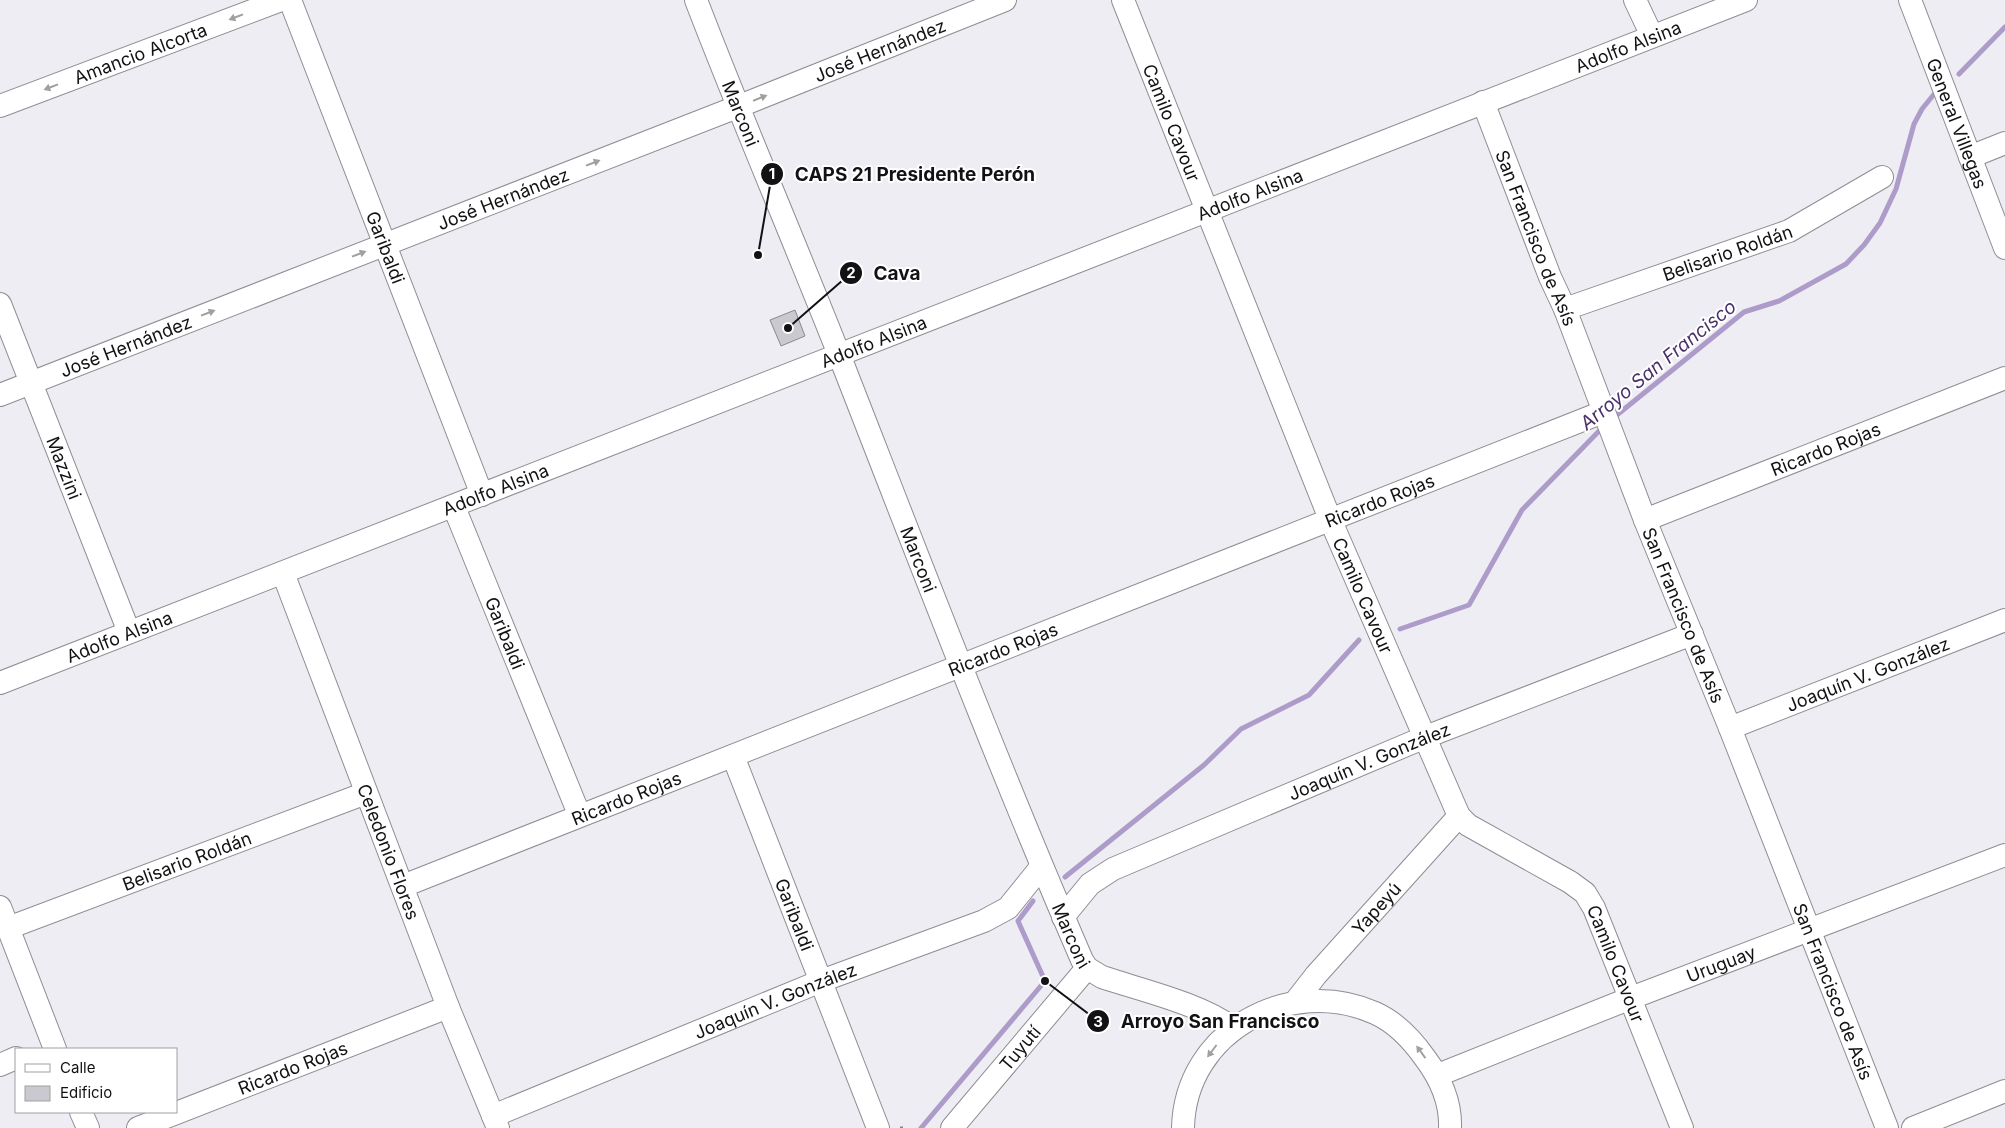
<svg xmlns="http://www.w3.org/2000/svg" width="2005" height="1128" font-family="Inter,sans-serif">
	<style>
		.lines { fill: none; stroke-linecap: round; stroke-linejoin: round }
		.stream { stroke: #ad9cc9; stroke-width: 5 }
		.building { fill: #cbc9d0; stroke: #8b8990 }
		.minor-casing { stroke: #8f8d93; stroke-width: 24 }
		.path { stroke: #858488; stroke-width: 3; stroke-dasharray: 4 4; stroke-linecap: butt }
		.minor { stroke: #fff; stroke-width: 22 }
		.oneway { fill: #a0a0a1 }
		.labels { text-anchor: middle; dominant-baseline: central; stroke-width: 4; stroke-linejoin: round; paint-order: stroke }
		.street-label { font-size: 18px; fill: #121214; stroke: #fff }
		.water-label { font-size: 19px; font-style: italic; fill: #4a316a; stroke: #fff }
		.leader { fill: none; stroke: #121214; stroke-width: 2 }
		.callout-dot { fill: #121214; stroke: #fff; stroke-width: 2 }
		.mark-label { font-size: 15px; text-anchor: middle; font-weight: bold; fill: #fff }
		.callout-label { font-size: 19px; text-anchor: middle; font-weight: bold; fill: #121214; stroke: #fff; stroke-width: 4; stroke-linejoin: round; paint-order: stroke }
	</style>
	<rect width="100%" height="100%" fill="#efedf4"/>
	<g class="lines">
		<path class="stream" d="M1959 74 2005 27
			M1612 419 1744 312 1779 301 1846 264 1864 245 1880 223 1896 189 1914 124 1922 109 1935 93
			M1400 629 1469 605 1522 510 1604 426
			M1065 877 1204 765 1241 729 1309 695 1359 640
			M921 1128 1045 981 1018 921 1033 901"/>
	</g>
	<path class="building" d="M795 310 805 336 781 346 770 320Z"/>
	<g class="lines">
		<g class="minor-casing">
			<g id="minor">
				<path id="s1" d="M290 0 482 495"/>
				<path id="s2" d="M696 0C742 120 793 238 840 357 919 559 996 761 1082 960L1087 968 1102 977C1141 990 1202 1004 1234 1029"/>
				<path id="s3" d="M1123 0 1330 519 1459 816 1468 825 1570 882 1585 893 1594 908 1682 1128"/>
				<path d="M1635 0 1652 36"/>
				<path id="s4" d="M1910 0 2005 248"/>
				<path id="s5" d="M1483 102 1550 277 1565 309 1645 520 1730 728 1887 1128"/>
				<path id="s6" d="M0 106 281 0"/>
				<path d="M1970 157 2005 143"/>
				<path id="s7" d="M0 304 129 632"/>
				<path id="s8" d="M1565 309 1789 231 1882 177"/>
				<path id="s9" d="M0 395 737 107 1005 0"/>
				<path id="s10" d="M454 507 579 814"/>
				<path id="s11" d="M1645 520 2005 378"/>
				<path id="s12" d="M283 573 448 1007 498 1128"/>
				<path id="s13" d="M0 683 1746 0"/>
				<path id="s14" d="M1730 728 2005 620"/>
				<path id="s15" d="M733 756 878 1128"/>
				<path id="s16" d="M403 886 1603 412"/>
				<path d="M0 907 55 1049"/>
				<path id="s17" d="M1063 917 1090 884 1113 869 1423 738 1692 634"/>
				<path id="s18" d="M8 928 366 793"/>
				<path id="s19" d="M1295 1002 1316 975 1459 816"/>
				<path d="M0 1065 16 1058"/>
				<path id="s20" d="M1438 1075 1631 998 2005 855"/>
				<path d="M81 1112 88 1128"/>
				<path id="s21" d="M493 1116 821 981 984 921 1008 908 1041 867"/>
				<path id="s22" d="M138 1128 448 1007"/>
				<path id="s23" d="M952 1128 1087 968"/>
				<path d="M1183 1128C1185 1031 1290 975 1375 1013 1395 1022 1413 1041 1425 1058 1440 1078 1451 1103 1450 1128"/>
				<path d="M1913 1128 2005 1091"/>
			</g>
		</g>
		<path class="path" d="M900 1128H903"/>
		<use href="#minor" class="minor"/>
	</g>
	<defs><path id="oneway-solid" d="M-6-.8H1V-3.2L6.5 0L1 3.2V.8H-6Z" transform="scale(1.25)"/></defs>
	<g class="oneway">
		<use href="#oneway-solid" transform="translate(236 17) rotate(159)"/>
		<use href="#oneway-solid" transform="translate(51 87) rotate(159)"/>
		<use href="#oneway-solid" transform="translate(760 98) rotate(-22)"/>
		<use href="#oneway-solid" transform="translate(593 163) rotate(-21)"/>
		<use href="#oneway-solid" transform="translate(359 254) rotate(-21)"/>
		<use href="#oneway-solid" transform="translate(208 313) rotate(-21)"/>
		<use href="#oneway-solid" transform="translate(1212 1051) rotate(127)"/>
		<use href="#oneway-solid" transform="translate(1421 1052) rotate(-126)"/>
	</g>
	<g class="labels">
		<g class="street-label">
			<text stroke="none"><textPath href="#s13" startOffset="1748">Adolfo Alsina</textPath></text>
			<text stroke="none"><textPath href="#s9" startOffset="945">José Hernández</textPath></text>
			<text stroke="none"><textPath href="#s6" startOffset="150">Amancio Alcorta</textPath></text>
			<text stroke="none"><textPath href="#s2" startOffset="122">Marconi</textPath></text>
			<text stroke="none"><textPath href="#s3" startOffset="132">Camilo Cavour</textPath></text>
			<text stroke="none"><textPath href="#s4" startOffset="132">General Villegas</textPath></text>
			<text stroke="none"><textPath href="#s13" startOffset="1342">Adolfo Alsina</textPath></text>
			<text stroke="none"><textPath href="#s9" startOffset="540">José Hernández</textPath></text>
			<text stroke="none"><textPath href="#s5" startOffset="146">San Francisco de Asís</textPath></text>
			<text stroke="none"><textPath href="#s1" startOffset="265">Garibaldi</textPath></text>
			<text stroke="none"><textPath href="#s8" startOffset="172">Belisario Roldán</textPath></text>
			<text stroke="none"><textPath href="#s13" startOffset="938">Adolfo Alsina</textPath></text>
			<text stroke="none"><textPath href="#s9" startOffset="135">José Hernández</textPath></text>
			<text stroke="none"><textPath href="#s11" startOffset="194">Ricardo Rojas</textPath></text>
			<text stroke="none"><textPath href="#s7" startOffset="176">Mazzini</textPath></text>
			<text stroke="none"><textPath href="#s13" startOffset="532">Adolfo Alsina</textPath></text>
			<text stroke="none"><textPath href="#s16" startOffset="1050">Ricardo Rojas</textPath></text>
			<text stroke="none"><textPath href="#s2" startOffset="602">Marconi</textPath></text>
			<text stroke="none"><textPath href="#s3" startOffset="642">Camilo Cavour</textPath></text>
			<text stroke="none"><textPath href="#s5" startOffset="551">San Francisco de Asís</textPath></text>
			<text stroke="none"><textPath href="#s10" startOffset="136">Garibaldi</textPath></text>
			<text stroke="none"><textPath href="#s13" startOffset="128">Adolfo Alsina</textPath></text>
			<text stroke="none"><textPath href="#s16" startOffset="645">Ricardo Rojas</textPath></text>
			<text stroke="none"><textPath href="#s14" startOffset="148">Joaquín V. González</textPath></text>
			<text stroke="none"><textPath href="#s17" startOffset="348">Joaquín V. González</textPath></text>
			<text stroke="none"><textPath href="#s16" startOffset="240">Ricardo Rojas</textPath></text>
			<text stroke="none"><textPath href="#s12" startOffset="298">Celedonio Flores</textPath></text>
			<text stroke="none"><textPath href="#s18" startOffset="191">Belisario Roldán</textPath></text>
			<text stroke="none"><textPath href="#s19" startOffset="124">Yapeyú</textPath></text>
			<text stroke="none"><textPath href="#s15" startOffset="170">Garibaldi</textPath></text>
			<text stroke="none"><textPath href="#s2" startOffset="1008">Marconi</textPath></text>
			<text stroke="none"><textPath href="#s3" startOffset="1108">Camilo Cavour</textPath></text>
			<text stroke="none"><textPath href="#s20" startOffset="304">Uruguay</textPath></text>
			<text stroke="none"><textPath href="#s5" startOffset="956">San Francisco de Asís</textPath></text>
			<text stroke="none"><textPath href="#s21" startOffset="305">Joaquín V. González</textPath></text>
			<text stroke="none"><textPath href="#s23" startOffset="105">Tuyutí</textPath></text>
			<text stroke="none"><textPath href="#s22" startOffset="166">Ricardo Rojas</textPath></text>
		</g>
		<g class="water-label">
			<text transform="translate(1658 365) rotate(-39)">Arroyo San Francisco</text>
		</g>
	</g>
	<path class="leader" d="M758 255L772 174M788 328L851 273M1045 981L1098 1021"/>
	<g class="callout-dot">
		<circle cx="758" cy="255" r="5"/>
		<circle cx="788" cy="328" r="5"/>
		<circle cx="1045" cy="981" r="5"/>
		<circle cx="772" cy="174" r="12"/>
		<circle cx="851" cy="273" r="12"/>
		<circle cx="1098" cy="1021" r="12"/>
	</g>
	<g class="mark-label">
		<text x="772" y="179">1</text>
		<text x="851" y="278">2</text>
		<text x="1098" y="1027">3</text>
	</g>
	<g class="callout-label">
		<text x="915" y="181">CAPS 21 Presidente Perón</text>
		<text x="897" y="280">Cava</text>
		<text x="1220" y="1028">Arroyo San Francisco</text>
	</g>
	<rect x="15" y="1048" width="162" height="65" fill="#ffffff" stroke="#a0a0a1"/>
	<rect x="25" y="1064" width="25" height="8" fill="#ffffff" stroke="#a0a0a1"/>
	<text x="60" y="1073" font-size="15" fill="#121214">Calle</text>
	<rect x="25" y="1086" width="25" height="15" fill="#cbc9d0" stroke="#a0a0a1"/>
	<text x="60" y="1098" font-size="15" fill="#121214">Edificio</text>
</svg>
